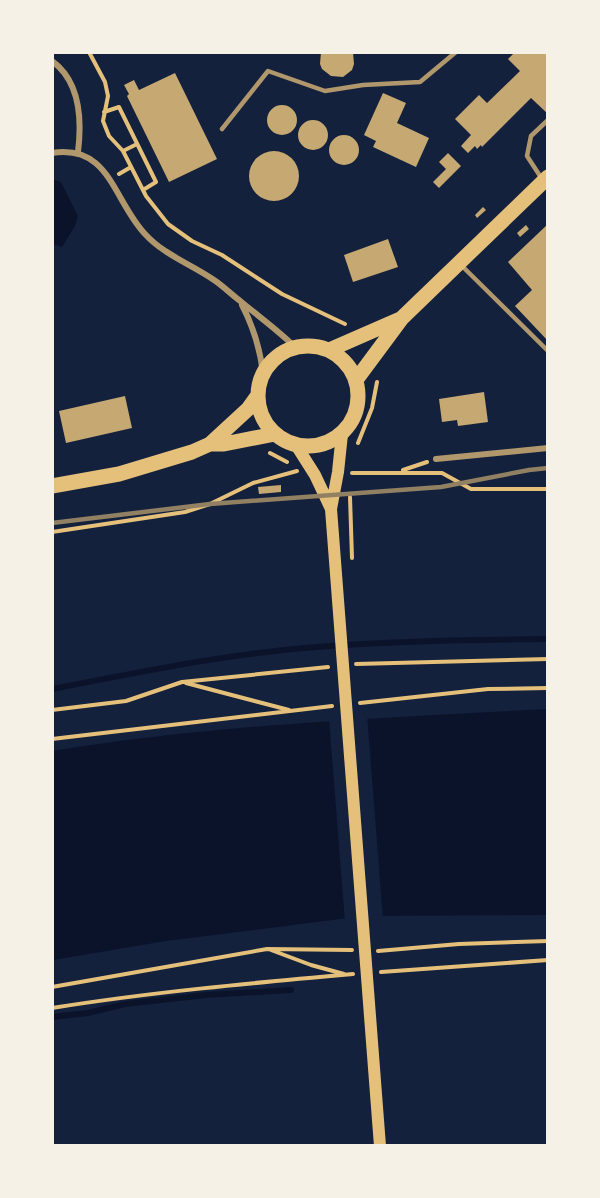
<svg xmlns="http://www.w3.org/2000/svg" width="600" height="1198" font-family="'DejaVu Sans',sans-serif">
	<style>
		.water { fill: #0b132b }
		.pier { fill: #14213d }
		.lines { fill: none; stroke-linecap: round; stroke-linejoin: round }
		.stream { stroke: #0b132b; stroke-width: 6 }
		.building { fill: #c6a872 }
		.path { stroke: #e5c07b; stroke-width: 4 }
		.service { stroke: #b1986c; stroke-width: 4.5 }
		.minor { stroke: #b1986c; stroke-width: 6 }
		.secondary { stroke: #e5c07b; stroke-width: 12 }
		.primary { stroke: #e5c07b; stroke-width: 15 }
		.rail { stroke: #918062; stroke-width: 4.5 }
	</style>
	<rect width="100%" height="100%" fill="#14213d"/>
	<path class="water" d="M52 179 61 182 78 216 75 226 62 247 53 244Z
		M547 709V915L364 916 166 941 53 960V751C216 724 382 718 547 709Z"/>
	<path class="pier" d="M367 715 383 919 345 922 329 718Z"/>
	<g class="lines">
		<path class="stream" d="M52 689C136 673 220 655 305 648 386 641 467 640 548 639
			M52 1017 88 1013 125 1004 206 995 291 990"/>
	</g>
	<path class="building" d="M321 52H353L354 64 352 70 343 77 331 76 322 69 320 64Z
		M515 52H548V114L531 98 482 147 481 145 477 149 475 146 468 153 461 146 471 135 455 119 479 95 487 103 520 71 508 59Z
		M175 73 217 159 169 182 127 96 129 94 124 85 134 80 139 90Z
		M383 93 406 103 397 123 429 138 416 167 373 147 376 141 364 135Z
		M267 120a15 15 0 1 1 30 0a15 15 0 1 1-30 0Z
		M298 135a15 15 0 1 1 30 0a15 15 0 1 1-30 0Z
		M329 150a15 15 0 1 1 30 0a15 15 0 1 1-30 0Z
		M249 176a25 25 0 1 1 50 0a25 25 0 1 1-50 0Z
		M448 153 461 166 439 188 433 182 446 169 439 162Z
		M483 207 486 210 477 218 475 215Z
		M548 224V341L515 306 532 290 508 262Z
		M526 225 529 229 520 237 517 233Z
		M388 239 398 267 353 282 344 255Z
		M484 392 488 422 458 426 457 420 442 422 439 399Z
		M125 396 132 428 66 443 59 411Z
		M281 485V492L259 494 258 487Z"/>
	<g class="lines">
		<path class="path" d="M89 52 105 82 108 96 103 121 109 136 123 151 146 196 168 224 192 241 222 255 282 294 345 324
			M104 112 119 107 156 182 143 190
			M123 151 137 144
			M119 174 131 167
			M358 443 372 408 377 382
			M270 453 287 462
			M403 470 427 462
			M352 473H442L471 489H548
			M350 497 352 558
			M52 532 185 512 210 504 253 483 297 471
			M356 664 548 659
			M186 683 289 710
			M360 703 488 689 548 688
			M52 710 126 701 182 682 328 667
			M52 739 332 706
			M271 950 311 965 344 974
			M378 951 459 944 548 941
			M381 972 548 960
			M52 987 267 949 352 950
			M52 1008C152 992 252 983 353 974"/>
		<path class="service" d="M222 129 268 71 325 91 363 85 420 82 456 52
			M542 179 527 156 531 136 548 120
			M461 265 548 351"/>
		<path class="minor" d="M52 61C81 82 82 120 78 152
			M52 153C110 144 113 200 145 234 164 255 191 264 214 280 223 286 231 294 239 300 258 316 278 330 296 348
			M242 305C253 326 260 349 263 373
			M436 459 548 448"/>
		<path class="secondary" d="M342 434 338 472 331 509 380 1146
			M296 445 315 475 331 509"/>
		<path class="primary" d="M258 396a50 50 0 1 1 100 0a50 50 0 1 1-100 0Z
			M329 350 400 319
			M356 380 402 318 548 177
			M210 444H224L275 434
			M52 486 119 474 192 452 210 444 248 409 258 395"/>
		<path class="rail" d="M52 523 210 504 441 487 529 470 548 468"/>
	</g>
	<rect width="600" height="1198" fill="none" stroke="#f6f1e7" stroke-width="108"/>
</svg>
